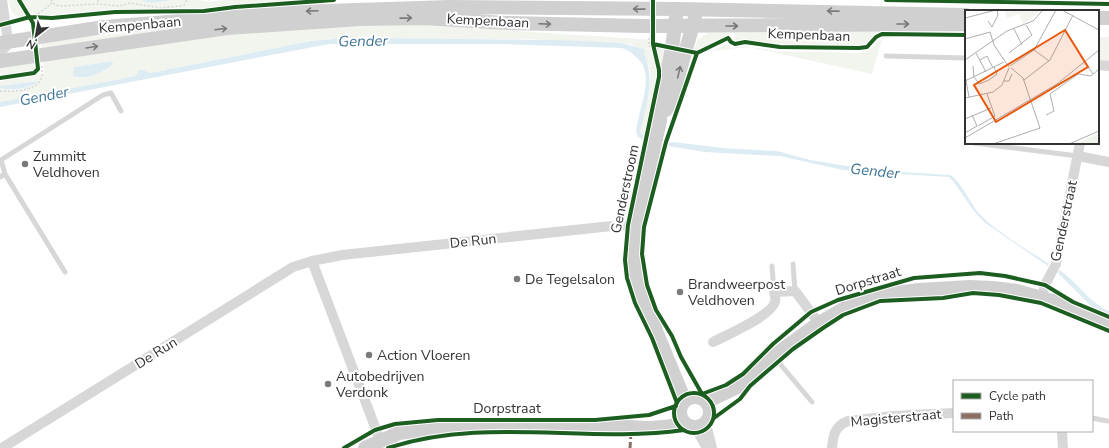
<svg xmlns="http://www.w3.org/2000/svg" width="1109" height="448" font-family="'Nunito Sans',sans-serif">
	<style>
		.green { fill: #f1f5ed; fill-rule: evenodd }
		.water { fill: #ddebf3 }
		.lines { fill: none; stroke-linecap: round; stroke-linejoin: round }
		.path { stroke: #d6d6d6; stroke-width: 1.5; stroke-dasharray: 2 2; stroke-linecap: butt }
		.lane { stroke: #d7d7d7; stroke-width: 5 }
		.street { stroke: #d7d7d7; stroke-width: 10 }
		.secondary { stroke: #d0d0d0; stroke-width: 14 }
		.quiet { stroke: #8d6e63; stroke-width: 3; stroke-dasharray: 6 3; stroke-linecap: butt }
		.cycleway-casing { stroke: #fff; stroke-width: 6 }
		.cycleway { stroke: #1b5e20; stroke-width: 4 }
		.oneway { stroke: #7a7a7a }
		.poi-dot { fill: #7a7a7a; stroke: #fff; stroke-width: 1.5 }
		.labels { text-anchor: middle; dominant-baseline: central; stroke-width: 4; stroke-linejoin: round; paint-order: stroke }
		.street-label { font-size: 14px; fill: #333; stroke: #fff }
		.poi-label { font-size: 14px; fill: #333; stroke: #fff; text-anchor: start }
		.water-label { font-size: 15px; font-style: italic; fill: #3f7597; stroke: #fff }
		.inset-road { fill: none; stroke: #adadad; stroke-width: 1 }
		.view { fill: #e8590c; fill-opacity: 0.15; stroke: #e8590c; stroke-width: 2 }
		.inset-edge { fill: none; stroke: #333; stroke-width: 2 }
	</style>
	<rect width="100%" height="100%" fill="#fff"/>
	<path class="green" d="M8 0H17L26 15 18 18 12 12Z
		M23 0H140L151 3 173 0H200L209 2 223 0H297L198 10H109L48 15 36 14 28 9Z
		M401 23 481 26 499 30 655 40 661 43 667 54 666 65 653 105 647 135 645 137 640 132 649 94 650 70 644 53 637 47 630 44 529 39H333L311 41 169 69 168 68V70L150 73 145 70 136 76 0 102V88C10 91 31 90 38 81L0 86V81L44 73 43 59 261 30ZM112 61V65L98 73 75 76 74 67Z
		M166 29V32L42 48 41 43 105 35Z
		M966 29V33L883 32C872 34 870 45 859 46L783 45 734 40 735 33Z
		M709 33H728V35L696 52H693L698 39Z
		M1098 37H1109V61H1098Z
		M882 39 872 74 750 47 712 51 726 44 732 48 745 46 777 51 864 53C874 50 874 41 882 39Z
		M34 61 35 68 30 71 0 76V66Z"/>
	<path class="water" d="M140 0H173L151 3Z
		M346 38 557 40 621 43 644 49C646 53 643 51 645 56 655 81 646 107 640 132L645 137 644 140 638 137 636 131C638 111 655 76 639 60 633 54 630 50 621 48L504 44H329L0 107V102L136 76 139 70H144L150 73 167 70V68L170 69 311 41Z
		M112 61 113 64 112 65C101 73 86 80 73 76L74 67Z
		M38 81C30 89 11 91 0 88V86Z
		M673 142 723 148 777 151 810 160 871 170 950 175C960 180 970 202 977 211 991 229 1030 251 1049 264L1048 266 984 222 974 211 953 181 949 177 865 172 843 170 780 156 705 152 668 146 669 143Z
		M1059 270C1078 282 1088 302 1109 311V314L1091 306 1058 273Z"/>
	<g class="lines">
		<path class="path" d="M51 0 55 5 60 6 98 4 120 6 130 3 161 8 180 6 184 5 187 0
			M98 0V4
			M38 14 52 3
			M649 38V46L661 49
			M0 91C11 92 36 91 41 79 43 75 42 70 42 66"/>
		<path class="lane" d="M886 56 966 58
			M974 143 1078 156
			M5 174 1 160 103 95 111 93 121 111
			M0 177 5 174 65 272
			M793 264 795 291
			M772 266 774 292
			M775 358 812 402
			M1092 418 1107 421"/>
		<path class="street" d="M0 52 6 47 8 41 2 0
			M1098 65 1109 66
			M1078 156 1109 162
			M312 261 380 440
			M1042 297 1045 285 1056 264 1080 143
			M713 342C727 335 771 316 775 302 776 299 775 295 774 292L795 291 819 323
			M704 424 707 428 712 448
			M695 427 707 448
			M1062 431 1063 448
			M2 448 293 267 312 261 342 255 621 225 636 226
			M832 448C833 435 835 426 848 421L892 416 954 413"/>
		<path class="secondary" d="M676 18 672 48 660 110V121L636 226 634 259 636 276 644 302 685 401
			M1098 18H1109
			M0 43 104 27 294 12 388 9 449 7 678 9 966 15
			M0 61 227 28 360 19 424 18 506 23 644 26 966 24
			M666 110 672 98 695 18
			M680 412a15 15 0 1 1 30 0a15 15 0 1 1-30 0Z
			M706 402 742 385 782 350 819 323 857 301 879 295 919 290 970 287 993 288 1017 291 1066 305 1109 323
			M365 448 399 433 437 428 485 426H620C642 429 663 429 685 423"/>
		<path class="quiet" d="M630 448 631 433"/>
		<g class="cycleway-casing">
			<path id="cycleway" d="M653 0V44L659 70V77L628 225 625 260 627 278 635 303 652 338 677 403
				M886 0 1109 4
				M0 25 30 17 52 18 115 12 204 11 235 7 334 0
				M728 38 731 42 735 44 745 42 780 47 859 48 867 47 876 37 882 34 966 35
				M653 44 697 53 728 38
				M697 53 666 142 644 227 642 254 647 285 656 310 672 336 681 357 702 394
				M0 78 34 73 38 69 33 23 19 0
				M674 413a20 20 0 1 1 40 0a20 20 0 1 1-40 0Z
				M702 394 726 385 743 374 773 344 811 312 838 300 914 278 980 273 1005 276 1045 285 1073 302 1109 317
				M714 418 740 399 750 386 793 349 823 328 843 315 880 301 943 298 973 293 999 295 1041 303 1109 331
				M344 448 375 430 395 424 438 420H595L649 415 676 406
				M388 448C484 416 586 444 684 430"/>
		</g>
		<use href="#cycleway" class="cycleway"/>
	</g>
	<defs><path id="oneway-shaft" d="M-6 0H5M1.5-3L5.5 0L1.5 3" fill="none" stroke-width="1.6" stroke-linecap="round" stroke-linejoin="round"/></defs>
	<g class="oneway">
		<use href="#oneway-shaft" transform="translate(639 9) rotate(-179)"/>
		<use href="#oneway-shaft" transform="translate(312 11) rotate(178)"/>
		<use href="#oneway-shaft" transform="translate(833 11) rotate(-179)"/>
		<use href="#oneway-shaft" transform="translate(406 18) rotate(-1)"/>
		<use href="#oneway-shaft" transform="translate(545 24) rotate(2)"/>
		<use href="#oneway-shaft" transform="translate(903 24)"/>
		<use href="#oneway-shaft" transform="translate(732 26)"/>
		<use href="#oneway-shaft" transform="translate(221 29) rotate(-7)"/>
		<use href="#oneway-shaft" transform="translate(92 47) rotate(-9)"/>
		<use href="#oneway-shaft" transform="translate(679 72) rotate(-77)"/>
	</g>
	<g class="poi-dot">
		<circle cx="25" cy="164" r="4"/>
		<circle cx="517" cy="279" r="4"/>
		<circle cx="680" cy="292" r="4"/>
		<circle cx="369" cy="355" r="4"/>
		<circle cx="328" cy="384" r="4"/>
	</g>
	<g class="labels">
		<g class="street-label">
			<text transform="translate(488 21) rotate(3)">Kempenbaan</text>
			<text transform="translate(140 25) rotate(-5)">Kempenbaan</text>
			<text transform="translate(809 35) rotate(2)">Kempenbaan</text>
			<text transform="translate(625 189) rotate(-78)">Genderstroom</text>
			<text transform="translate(1064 221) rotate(-78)">Genderstraat</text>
			<text transform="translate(473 241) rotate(-6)">De Run</text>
			<text transform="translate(868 281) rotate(-17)">Dorpstraat</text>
			<text transform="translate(156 353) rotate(-32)">De Run</text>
			<text x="507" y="408">Dorpstraat</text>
			<text transform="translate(896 418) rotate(-5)">Magisterstraat</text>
		</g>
		<g class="poi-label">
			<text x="33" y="156">Zummitt<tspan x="33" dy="16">Veldhoven</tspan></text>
			<text x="525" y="279">De Tegelsalon</text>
			<text x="688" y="284">Brandweerpost<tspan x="688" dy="16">Veldhoven</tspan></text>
			<text x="377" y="355">Action Vloeren</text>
			<text x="336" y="376">Autobedrijven<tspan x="336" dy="16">Verdonk</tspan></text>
		</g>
		<g class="water-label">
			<text transform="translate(363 41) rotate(-1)">Gender</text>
			<text transform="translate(44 96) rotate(-11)">Gender</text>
			<text transform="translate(875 171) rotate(6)">Gender</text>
		</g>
	</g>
	<g transform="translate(965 10)">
		<rect width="134" height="134" fill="#fff"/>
		<path d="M40 0H77L58 14 54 4 42 8ZM120 57H122L126 62 123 60 124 64 119 62 113 63 69 94 70 89 89 80ZM134 123V134H110Z" fill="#f1f5ed"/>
		<path class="inset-road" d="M97 0 134 20M0 8 31 0M23 11 27 17 33 5 32 0M49 19 57 35M0 29 25 22 29 35 44 57M69 40 84 51M11 43 21 62M44 43 67 25 61 15M0 50 42 21 68 11 78 0M15 50 22 46 28 58M120 52 128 64M8 56 9 68M45 56 69 40 91 0M0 65 4 87M10 68 14 74 24 70 32 64 29 57M59 70 85 50 108 5M0 71 39 52M39 71H44L47 64M0 88 28 82 37 75 44 58M7 105 12 116M81 105 89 101 85 84 113 64 126 66 134 59M0 109 26 98M13 116 30 106 22 84M0 123 12 116M0 128 92 74 134 40M28 134 75 118 58 68 46 58M104 134 134 121"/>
		<path class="view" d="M100 20 123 57 31 112 9 75Z"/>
		<rect width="134" height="134" class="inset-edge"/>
	</g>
	<rect x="953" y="380" width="140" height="52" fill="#ffffff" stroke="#adadad"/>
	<rect x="961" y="393" width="20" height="6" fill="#1b5e20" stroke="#adadad"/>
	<text x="989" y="400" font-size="12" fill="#333333">Cycle path</text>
	<rect x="961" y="413" width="20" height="6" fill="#8d6e63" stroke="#adadad"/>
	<text x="989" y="420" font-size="12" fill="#333333">Path</text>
	<g transform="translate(36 36) rotate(211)" stroke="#ffffff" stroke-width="3" paint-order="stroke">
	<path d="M0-3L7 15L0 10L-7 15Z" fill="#333333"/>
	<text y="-6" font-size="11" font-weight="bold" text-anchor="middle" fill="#333333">N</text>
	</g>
</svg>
